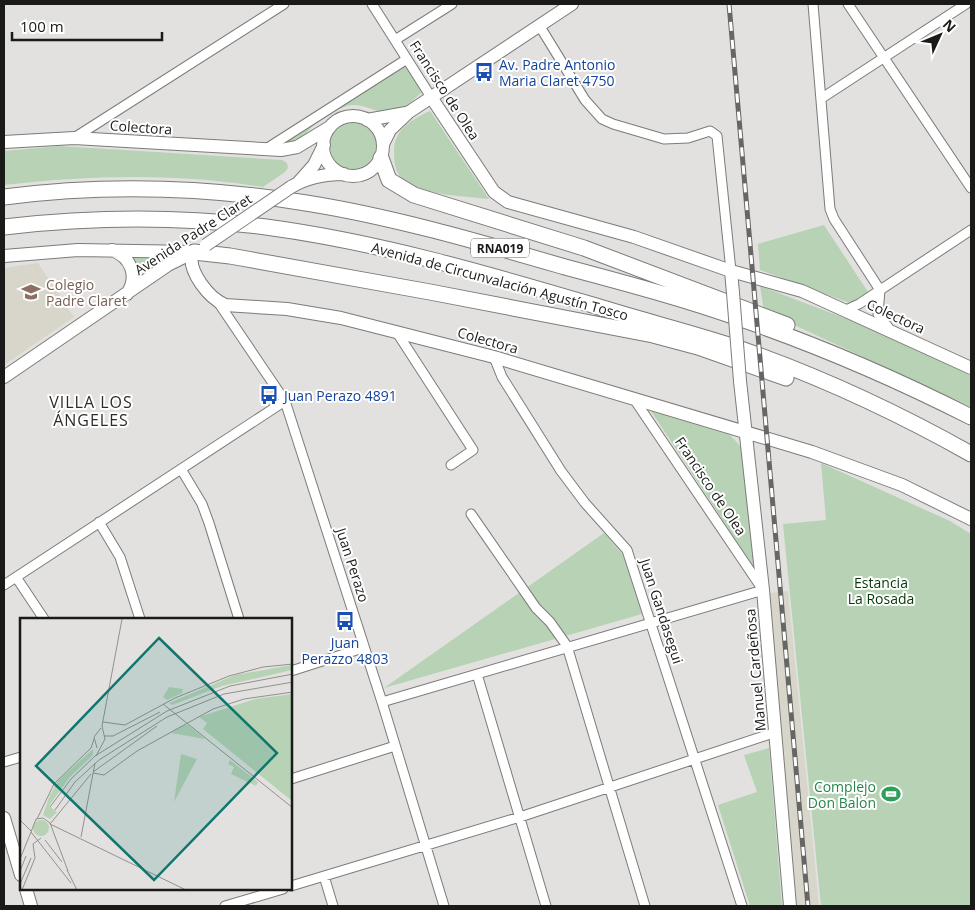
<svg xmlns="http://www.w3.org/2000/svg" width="975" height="910" font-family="'Open Sans',sans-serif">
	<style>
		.built { fill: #d8d5cb }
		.green { fill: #b7d2b5 }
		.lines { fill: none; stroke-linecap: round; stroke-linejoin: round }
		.minor-casing { stroke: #7b7b78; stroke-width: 11 }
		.secondary-casing { stroke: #7b7b78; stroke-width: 14 }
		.motorway-casing { stroke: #7b7b78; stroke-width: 17 }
		.minor { stroke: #fff; stroke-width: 9 }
		.secondary { stroke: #fff; stroke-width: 12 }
		.motorway { stroke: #fff; stroke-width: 15 }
		.rail-casing { stroke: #666665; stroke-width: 5 }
		.rail { stroke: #fff; stroke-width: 3; stroke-dasharray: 9; stroke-linecap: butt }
		.secondary-bridge-casing { stroke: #7b7b78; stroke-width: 14; stroke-linecap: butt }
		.secondary-bridge { stroke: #fff; stroke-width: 12 }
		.labels { text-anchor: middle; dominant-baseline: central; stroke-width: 4; stroke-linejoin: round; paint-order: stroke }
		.shield { fill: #fff; stroke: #5f5f5e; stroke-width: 1 }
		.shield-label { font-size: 12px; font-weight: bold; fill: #1a1a19 }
		.transit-label { font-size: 14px; fill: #164399; stroke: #fff; text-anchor: start }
		.street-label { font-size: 14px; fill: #1a1a19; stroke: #fff }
		.education-label { font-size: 14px; fill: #785e54; stroke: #fff; text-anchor: start }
		.park-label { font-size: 14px; fill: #043807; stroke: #fff }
		.leisure-label { font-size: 14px; fill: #27864d; stroke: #fff; text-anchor: end }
		.quarter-label { font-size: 16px; letter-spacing: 1px; fill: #2d2c2a; stroke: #fff }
		.inset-road { fill: none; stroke: #929190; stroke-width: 1 }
		.view { fill: #0f766e; fill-opacity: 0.15; stroke: #0f766e; stroke-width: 2.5 }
		.inset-edge { fill: none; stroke: #1a1a19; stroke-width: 2.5 }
	</style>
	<rect width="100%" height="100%" fill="#e2e1df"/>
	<path class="built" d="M38 263 74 317 4 365V268Z
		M788 591 810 814 819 906H797L769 593Z"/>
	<path class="green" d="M406 65 423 91C416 97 408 106 399 110 381 119 365 101 347 106 337 109 322 118 314 125 303 135 303 141 286 142Z
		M430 111 489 199C463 196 430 196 406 182 395 175 394 162 394 151 394 129 413 119 430 111Z
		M330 146a23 23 0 1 1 46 0a23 23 0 1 1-46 0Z
		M60 146 282 160 287 163 288 168 285 172 263 187C177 173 90 175 4 185V151Z
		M824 225 868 292 850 303 760 270 758 244Z
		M133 256 158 257 160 259 151 267 137 274Z
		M760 286 876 330 971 376V407L764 311Z
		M651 411 730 435 742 448 755 569Z
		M821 463 950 521 971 534V906H821L783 524 826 520Z
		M604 533 623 555 642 614 384 688Z
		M769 748 782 906H750L718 805 757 792 744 755Z"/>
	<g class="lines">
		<g class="minor-casing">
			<path id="minor" d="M372 4 431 97
				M813 4 830 209 834 219 880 290 878 314 888 327
				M848 4 971 188
				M539 25 585 100 602 119 613 124 664 139 688 138 710 131 717 136 731 271
				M395 40 452 4
				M822 98 966 4
				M74 138 284 4
				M266 149 407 59
				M218 302 285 401 382 702 444 906
				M846 310 859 304 971 230
				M396 331 473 450 451 465
				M494 357 502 377 561 471 585 503 627 550 742 906
				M181 469 202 504 209 523 239 619
				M471 514 536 608 550 622 567 646 645 906
				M99 522 120 557 140 619
				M16 577 44 619
				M4 585 285 401
				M291 671 363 648
				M477 674 546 906
				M382 702 763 590 634 399
				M4 762 21 757
				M291 779 395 746
				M324 876 333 906
				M291 886 520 817 776 732
				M225 906 283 889"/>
		</g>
		<g class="secondary-casing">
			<path id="secondary" d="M431 97 494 192 508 202 634 237 731 271 802 291 971 368
				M323 146a30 30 0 1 1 60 0a30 30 0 1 1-60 0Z
				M367 120 406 113
				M4 142 74 138 281 150 297 147 330 127
				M383 144 390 130 409 112 572 4
				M298 183 314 165 324 145
				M291 187C306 178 326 174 344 174
				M112 250C131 257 139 276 127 294
				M192 254C188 272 209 298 225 305L287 309 341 318 494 357 812 452 902 485 971 519
				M4 256 78 250 193 252
				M731 271 733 293
				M4 377 168 265 196 251
				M740 381 763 590 790 906
				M4 818 21 875
				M26 889 31 906"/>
		</g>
		<g class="motorway-casing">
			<path id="motorway" d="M381 158 389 180 414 195 584 248 787 325
				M4 197C103 184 207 187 306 203 394 217 479 242 565 267 625 283 685 299 744 320 822 347 898 380 971 417
				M4 227C91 217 179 216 266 227 378 242 488 274 596 306 644 321 693 333 741 349 821 377 898 413 971 454
				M194 252 230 256 430 292 653 335 698 347 786 378"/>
		</g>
		<use href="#minor" class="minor"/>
		<use href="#secondary" class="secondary"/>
		<use href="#motorway" class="motorway"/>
		<g class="rail-casing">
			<path id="rail" d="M729 4 808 906"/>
		</g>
		<use href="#rail" class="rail"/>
		<g class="secondary-bridge-casing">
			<path id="secondary-bridge" d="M206 245 291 187
				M733 293 740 381"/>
		</g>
		<use href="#secondary-bridge" class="secondary-bridge"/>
	</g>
	<defs>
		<g id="bus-bare" transform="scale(1.5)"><path d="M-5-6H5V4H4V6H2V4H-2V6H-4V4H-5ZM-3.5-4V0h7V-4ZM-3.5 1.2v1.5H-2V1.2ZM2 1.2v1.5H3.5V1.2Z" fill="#1a4fb4" stroke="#fff" stroke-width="2.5" paint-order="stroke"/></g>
		<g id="school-bare" transform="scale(1.5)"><path d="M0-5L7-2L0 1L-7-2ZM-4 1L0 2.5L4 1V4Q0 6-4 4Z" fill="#8d6e63" stroke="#fff" stroke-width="2.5" paint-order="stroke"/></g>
		<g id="stadium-bare" transform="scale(1.5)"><path d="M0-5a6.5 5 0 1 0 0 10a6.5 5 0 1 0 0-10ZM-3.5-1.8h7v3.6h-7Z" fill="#2e9e5b" stroke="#fff" stroke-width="2.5" paint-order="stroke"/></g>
	</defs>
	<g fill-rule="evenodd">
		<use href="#bus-bare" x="484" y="72"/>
		<use href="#school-bare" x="31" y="292"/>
		<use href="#bus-bare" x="269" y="395"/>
		<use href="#bus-bare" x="345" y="621"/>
		<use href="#stadium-bare" x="891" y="794"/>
	</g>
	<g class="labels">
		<rect class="shield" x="471" y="238.5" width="58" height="19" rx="4"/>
		<g class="shield-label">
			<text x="500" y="248">RNA019</text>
		</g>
		<g class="transit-label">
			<text x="499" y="64">Av. Padre Antonio<tspan x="499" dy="16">Maria Claret 4750</tspan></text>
			<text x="284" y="395">Juan Perazo 4891</text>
			<text x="345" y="642" text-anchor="middle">Juan<tspan x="345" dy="16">Perazzo 4803</tspan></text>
		</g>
		<g class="street-label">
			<text transform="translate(445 90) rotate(57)">Francisco de Olea</text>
			<text transform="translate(141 127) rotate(4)">Colectora</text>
			<text transform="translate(193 234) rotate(-33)">Avenida Padre Claret</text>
			<text transform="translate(500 281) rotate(15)">Avenida de Circunvalación Agustín Tosco</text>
			<text transform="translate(896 316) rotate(25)">Colectora</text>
			<text transform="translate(488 340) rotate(16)">Colectora</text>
			<text transform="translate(711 486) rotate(56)">Francisco de Olea</text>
			<text transform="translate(353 565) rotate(72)">Juan Perazo</text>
			<text transform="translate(662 611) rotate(72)">Juan Gandasegui</text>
			<text transform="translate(755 670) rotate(-95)">Manuel Cardeñosa</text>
		</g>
		<g class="education-label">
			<text x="46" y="284">Colegio<tspan x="46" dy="16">Padre Claret</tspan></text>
		</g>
		<g class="park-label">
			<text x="881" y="582">Estancia<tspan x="881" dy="16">La Rosada</tspan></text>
		</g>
		<g class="leisure-label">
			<text x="876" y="786">Complejo<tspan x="876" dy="16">Don Balon</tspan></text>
		</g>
		<g class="quarter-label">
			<text x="91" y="402">VILLA LOS<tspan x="91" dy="18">ÁNGELES</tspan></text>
		</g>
	</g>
	<g transform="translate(20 618)">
		<rect width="272" height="272" fill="#e2e1df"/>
		<path d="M272 47V52L202 68 152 87 149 85 215 57ZM149 69 163 71 162 75 147 82 143 79ZM272 76V183L183 111 187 105 179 99 235 81ZM164 107H168L185 121 151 115ZM73 131V137L50 159 29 188 37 194 30 201 23 197 29 179 38 163ZM161 136 177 141 154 184ZM210 142 238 164 236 168 211 156 214 149 208 146ZM13 210a8 8 0 1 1 16 0a8 8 0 1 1-16 0Z" fill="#b7d2b5"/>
		<path class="inset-road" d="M143 86 273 190M83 104 105 107 155 80 209 58 243 49 273 46M84 118H93L140 94M77 130 74 119 81 110M76 138 85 121 82 108 102 1M73 154 137 108M73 155 84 157 117 133 193 91 224 81 273 74M30 189 51 161 75 138 147 93 210 68 273 56M35 192 55 164 79 142 147 99 204 76 273 64M17 201 34 166 71 130 74 121M0 202 11 213M30 206 166 272M30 206 71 156M61 219 75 145M25 222 42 244M0 241 11 214M47 252 57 272M0 253 6 238M48 253 30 205 23 200 16 201 11 214 51 265M0 266 11 240M2 272 15 240 13 226 21 220"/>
		<path class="view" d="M139 20 257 135 134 262 16 148Z"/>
		<rect width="272" height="272" class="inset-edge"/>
	</g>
	<rect width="975" height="910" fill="none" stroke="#1a1a19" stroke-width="10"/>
	<g transform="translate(940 35) rotate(46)" stroke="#ffffff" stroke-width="4" paint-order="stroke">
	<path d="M0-4L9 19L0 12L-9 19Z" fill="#1a1a19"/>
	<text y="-8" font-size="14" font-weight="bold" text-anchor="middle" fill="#1a1a19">N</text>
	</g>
	<path d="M12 32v8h150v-8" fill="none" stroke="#1a1a19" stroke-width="2.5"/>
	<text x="20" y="32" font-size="15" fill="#1a1a19" stroke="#ffffff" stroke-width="4" paint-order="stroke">100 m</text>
</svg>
